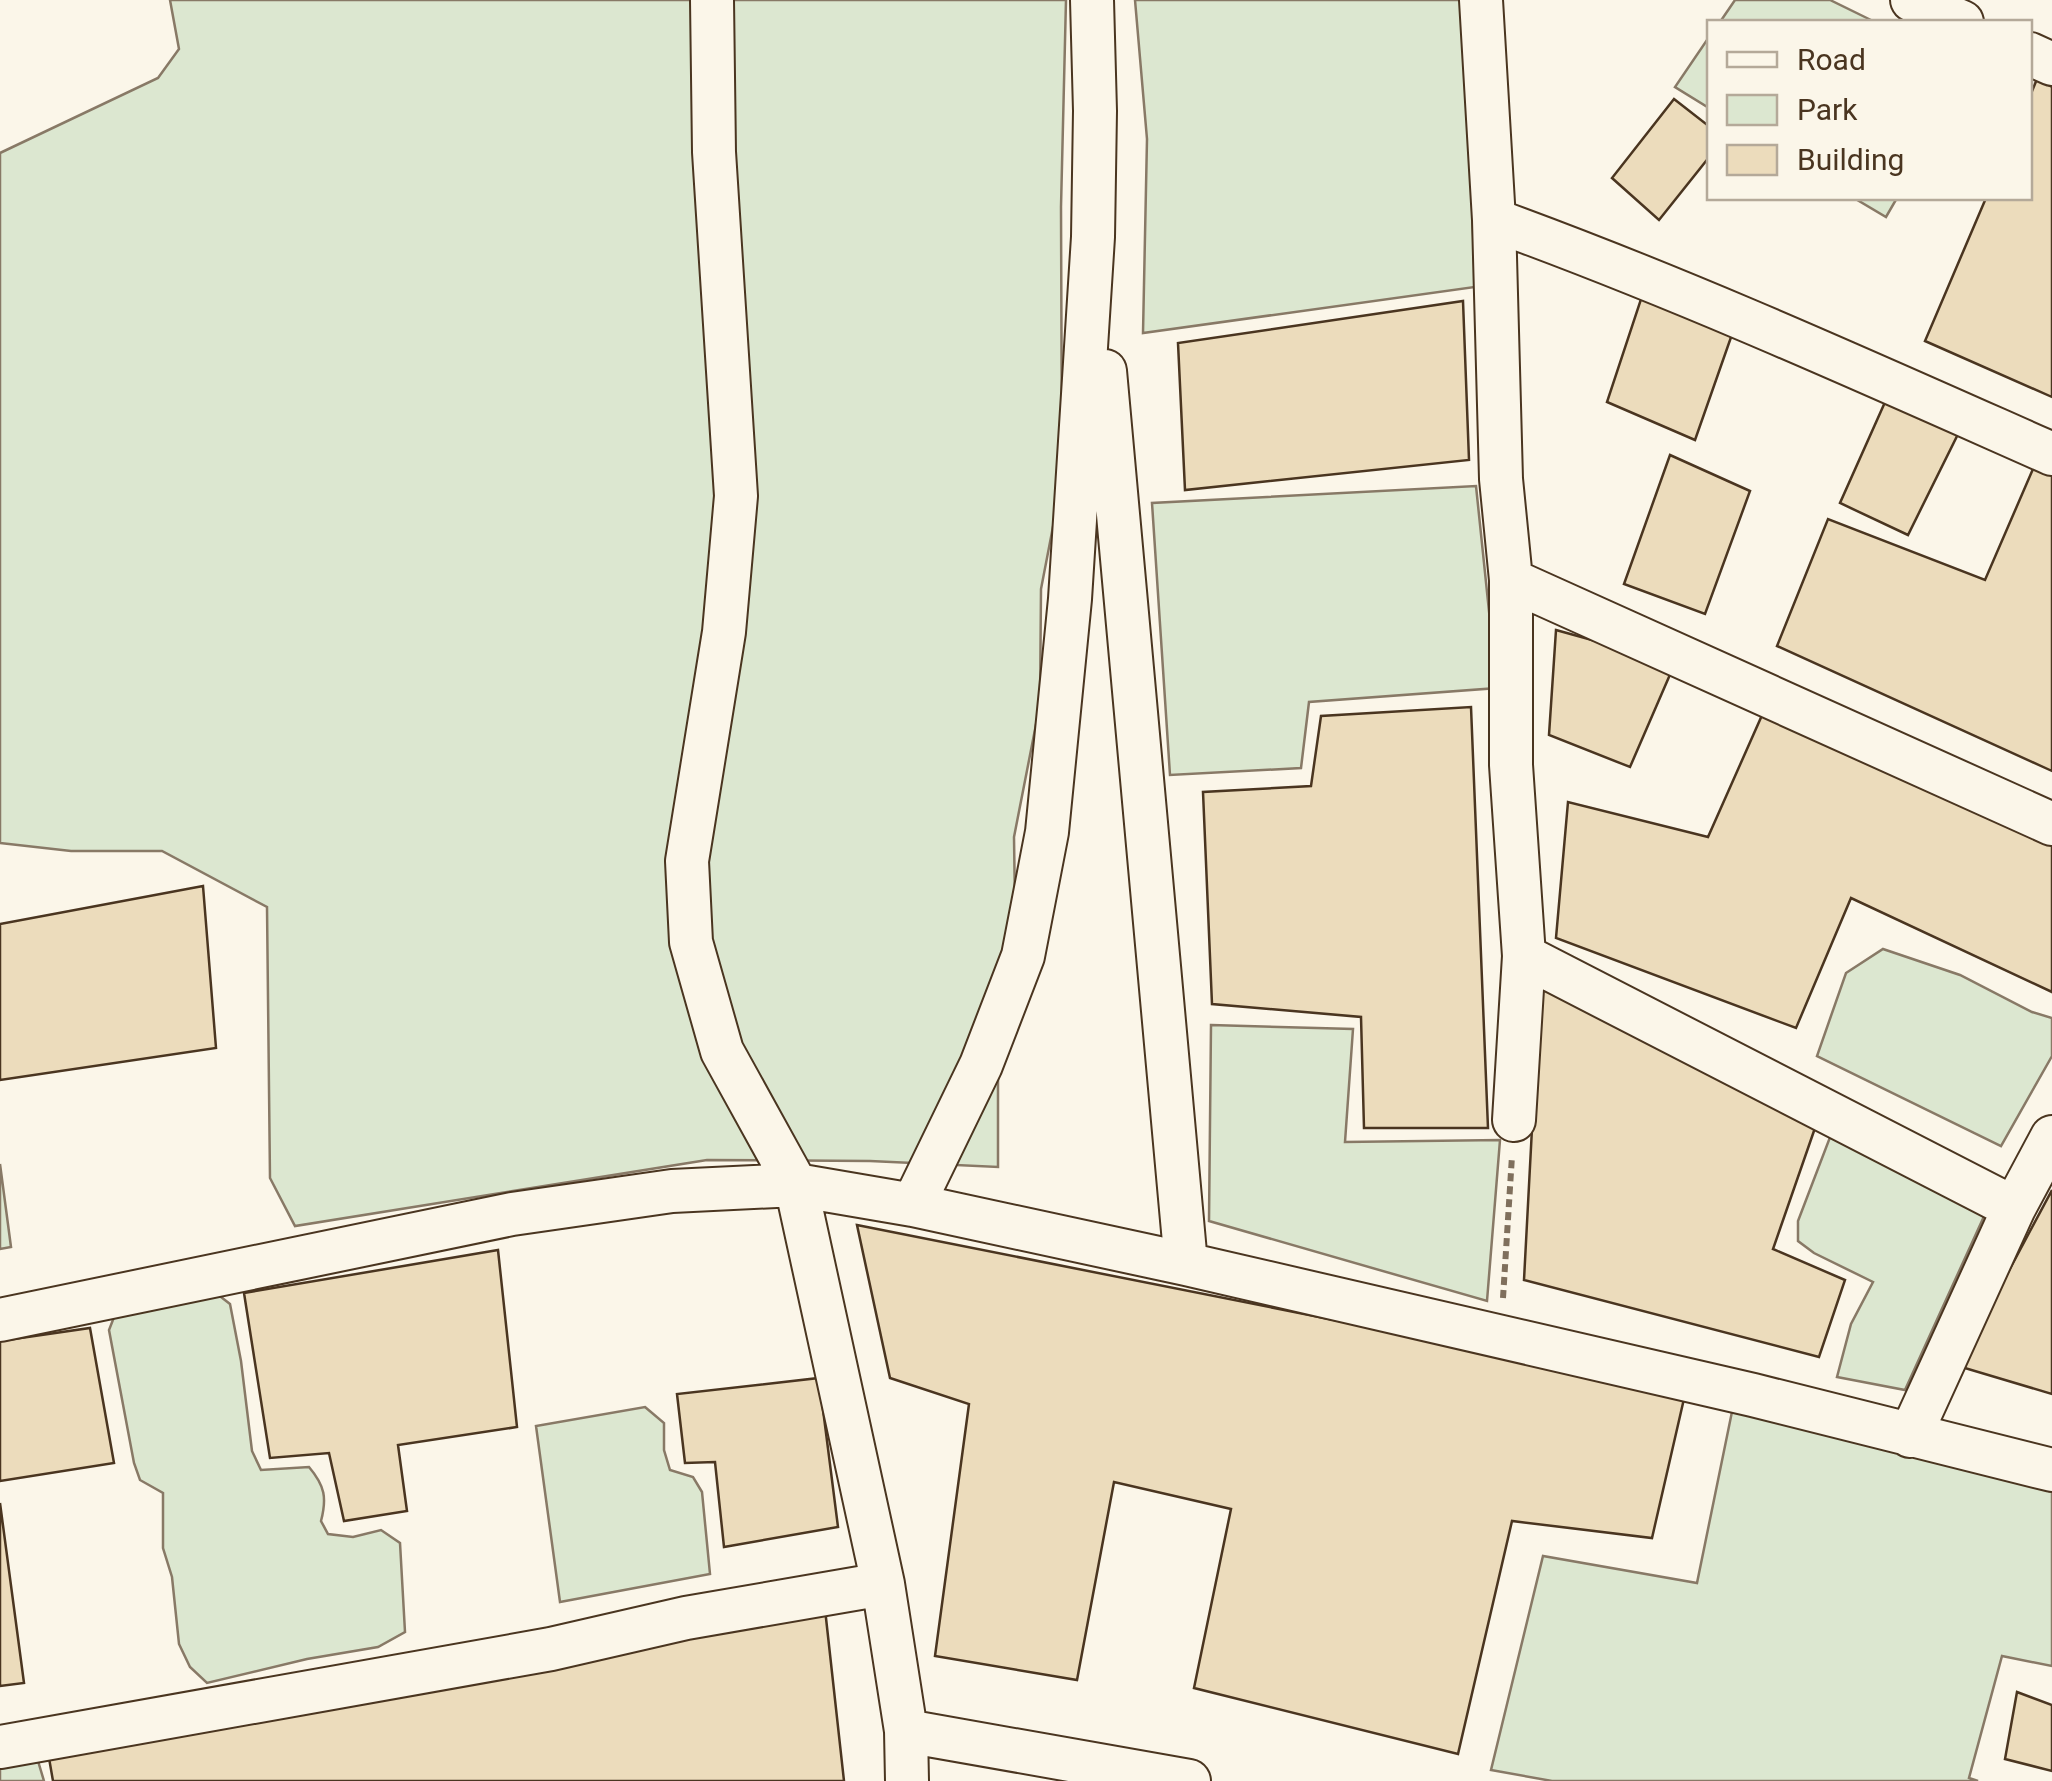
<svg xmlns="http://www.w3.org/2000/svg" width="2052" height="1781" font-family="Roboto,sans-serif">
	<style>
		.green { fill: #dce7d0; stroke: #887966; stroke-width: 2.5 }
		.building { fill: #ecdcbc; stroke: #4a3520; stroke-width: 2.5 }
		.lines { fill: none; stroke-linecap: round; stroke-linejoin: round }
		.minor-casing { stroke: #4a3520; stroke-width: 46 }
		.path { stroke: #7f6f5c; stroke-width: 6; stroke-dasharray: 8 5; stroke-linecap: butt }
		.minor { stroke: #fbf6e9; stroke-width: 42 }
	</style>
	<rect width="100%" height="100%" fill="#fbf6e9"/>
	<path class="green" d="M170 0H1066L1061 207 1062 480 1041 589 1040 704 1014 837 1015 906 998 1059V1167L870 1161 707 1160 295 1226 270 1178 267 907 162 851H71L0 843V153L158 78 179 49Z
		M1135 0H1465L1475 287 1143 333 1147 139Z
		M1735 0H1830L1875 22H1720Z
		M1709 37V108L1675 87Z
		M1854 198H1897L1886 217Z
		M1476 486 1497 688 1309 702 1301 768 1170 775 1152 503Z
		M1883 949 1960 975 2032 1012 2052 1018V1056L2001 1146 1817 1056 1846 973Z
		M1211 1025 1353 1029 1345 1142 1500 1140 1487 1301 1209 1221Z
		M1832 1132 1996 1190 1905 1390 1837 1377 1851 1324 1873 1282 1814 1253 1798 1241V1221Z
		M0 1164 11 1247 0 1249Z
		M212 1290 230 1304 241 1361 252 1451 261 1470 309 1467C325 1486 327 1498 321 1521L328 1534 353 1537 381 1530 400 1543 405 1632 378 1647 307 1659 207 1683 190 1667 179 1644 172 1577 163 1548V1493L140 1480 134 1463 109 1330 116 1312Z
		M1735 1397 2052 1492V1666L2002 1656 1969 1778 1978 1781H1552L1491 1770 1543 1556 1697 1583Z
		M645 1407 664 1423V1450L670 1470 693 1477 702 1492 710 1574 560 1602 536 1426Z
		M0 1753 38 1761 44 1781H0Z"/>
	<path class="building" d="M2037 79 2052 87V397L1925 341 1986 198H2030V96Z
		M1674 99 1710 127V156L1659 220 1612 178Z
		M1644 290 1736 323 1695 440 1607 402Z
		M1463 301 1469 460 1185 490 1178 343Z
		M1890 391 1962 426 1908 535 1840 503Z
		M1670 455 1750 491 1705 614 1624 584Z
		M2036 462 2052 469V771L1777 646 1828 519 1985 580Z
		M1556 630 1675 663 1630 767 1549 735Z
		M1767 704 2052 833V992L1851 898 1796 1028 1556 938 1568 802 1708 837Z
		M1471 707 1488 1128H1364L1361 1017 1212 1004 1203 792 1311 786 1321 716Z
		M203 886 216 1048 0 1080V924Z
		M1540 977 1815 1128 1773 1249 1845 1280 1819 1357 1524 1280Z
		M2052 1190V1394L1958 1366Z
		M857 1225 1686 1390 1652 1538 1512 1521 1458 1754 1194 1688 1231 1509 1114 1482 1077 1680 935 1656 969 1404 890 1378Z
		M498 1250 517 1427 398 1445 407 1511 344 1521 329 1453 270 1458 244 1293Z
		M90 1328 114 1463 0 1481V1341Z
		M819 1378 838 1527 724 1547 715 1462 685 1463 677 1394Z
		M0 1503 24 1683 0 1686Z
		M825 1609 844 1781H53L49 1758Z
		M2017 1692 2052 1705V1771L2005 1759Z"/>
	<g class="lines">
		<g class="minor-casing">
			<path id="minor" d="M712 0 714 152 736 496 724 632 687 861 691 942 722 1051 796 1185 883 1584 906 1731 907 1781
				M1481 0 1494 220 1501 479 1511 580V765L1524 956 2014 1208
				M1912 0 1962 22
				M2030 54 2052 64
				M1494 220C1684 289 1867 372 2052 454
				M1105 371 1186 1264
				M1511 580 2052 824
				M1514 1120 1524 956
				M913 1205 981 1065 1023 956 1047 832 1070 599 1093 237 1095 111 1092 0
				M0 1320 512 1214 672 1191 796 1185 913 1205 1186 1264 1753 1395 2052 1470
				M1910 1436 2014 1208 2052 1137
				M906 1731 1189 1781
				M0 1747 551 1649 686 1618 883 1584"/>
		</g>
		<path class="path" d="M1503 1298 1512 1156"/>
		<use href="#minor" class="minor"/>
	</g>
	<rect x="1707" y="20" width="325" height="180" fill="#fbf6e9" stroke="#b4a999" stroke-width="2.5"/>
	<rect x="1727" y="52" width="50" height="15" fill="#fbf6e9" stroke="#b4a999" stroke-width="2.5"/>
	<text x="1797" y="70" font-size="30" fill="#4a3520">Road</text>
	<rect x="1727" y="95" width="50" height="30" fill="#dce7d0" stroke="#b4a999" stroke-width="2.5"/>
	<text x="1797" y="120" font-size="30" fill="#4a3520">Park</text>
	<rect x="1727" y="145" width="50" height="30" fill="#ecdcbc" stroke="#b4a999" stroke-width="2.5"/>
	<text x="1797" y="170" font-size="30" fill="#4a3520">Building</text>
</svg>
